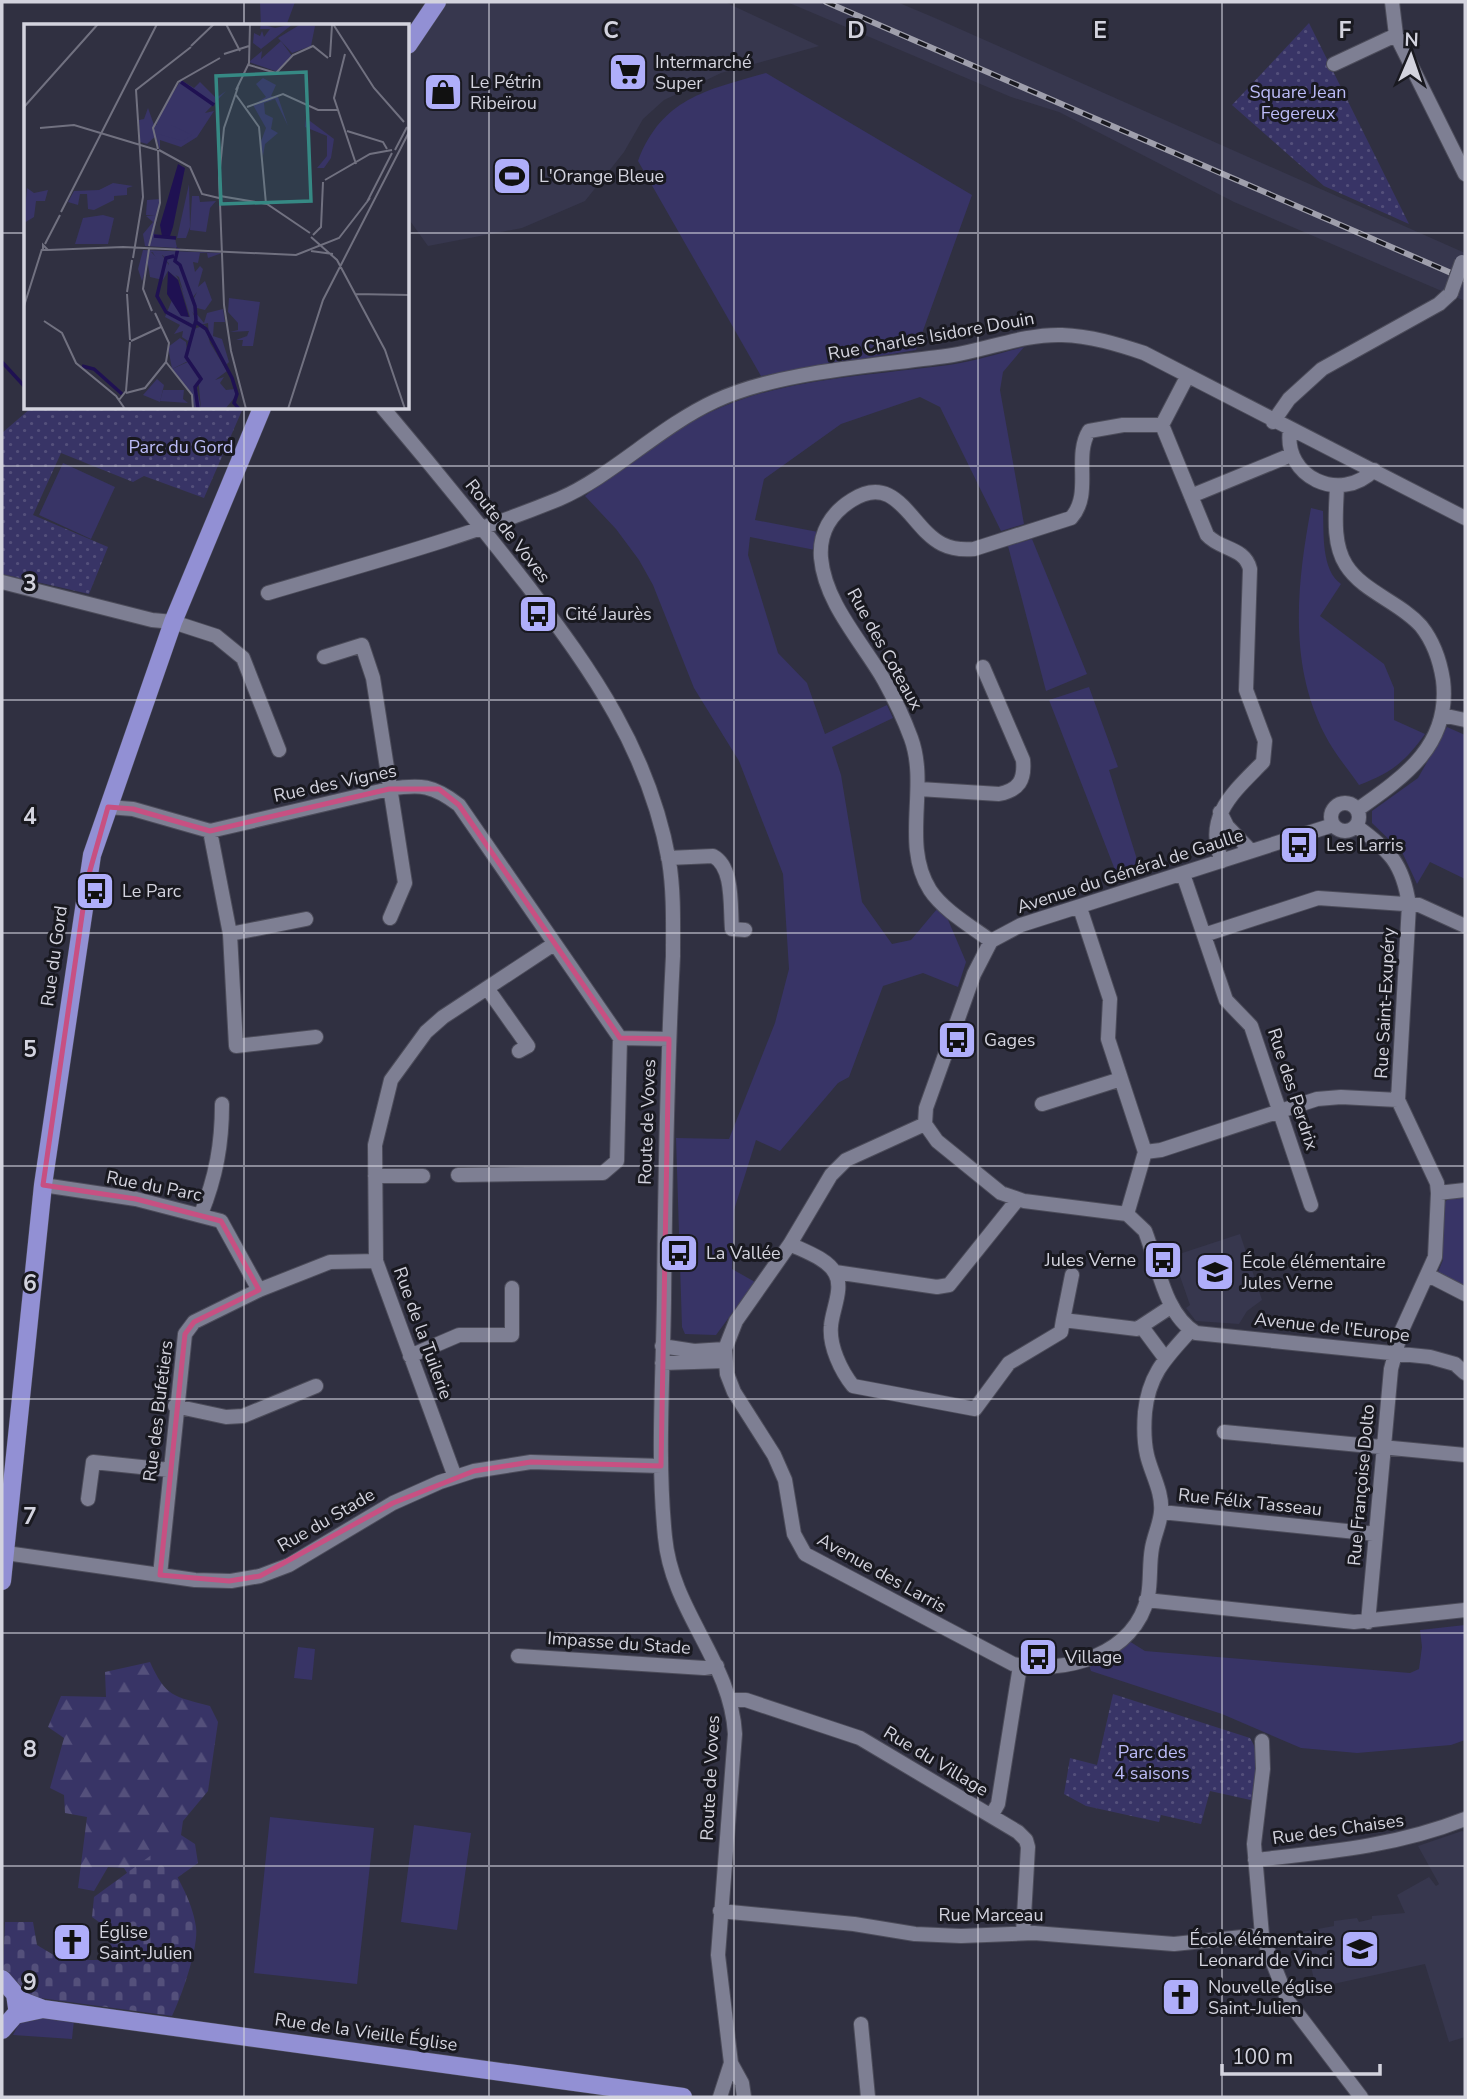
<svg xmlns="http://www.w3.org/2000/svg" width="1467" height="2099" font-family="'Nunito Sans',sans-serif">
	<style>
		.built { fill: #37374e }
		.green { fill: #383466 }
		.forest { fill: url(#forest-firs) }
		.cemetery { fill: url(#cemetery-stones) }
		.park { fill: url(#park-dots) }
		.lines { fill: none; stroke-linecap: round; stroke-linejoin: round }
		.stream { stroke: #1f1152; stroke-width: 3.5 }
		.minor-casing { stroke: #4c4c5a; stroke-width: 16 }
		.major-casing { stroke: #4c4c5a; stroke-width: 19 }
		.minor { stroke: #7e7f93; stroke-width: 14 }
		.major { stroke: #9290d4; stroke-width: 18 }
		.rail-casing { stroke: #9f9fac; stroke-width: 6 }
		.rail { stroke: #191920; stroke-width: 3.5; stroke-dasharray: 10; stroke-linecap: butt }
		.minor-bridge-casing { stroke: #4c4c5a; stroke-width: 16; stroke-linecap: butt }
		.minor-bridge { stroke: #7e7f93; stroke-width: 14 }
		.marked { fill: none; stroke: #c75082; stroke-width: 5; stroke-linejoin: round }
		.grid { fill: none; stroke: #d3d3de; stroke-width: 2; stroke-opacity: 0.55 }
		.labels { text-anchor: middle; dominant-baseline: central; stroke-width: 6; stroke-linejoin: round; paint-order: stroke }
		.poi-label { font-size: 18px; fill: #d3d3de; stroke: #191920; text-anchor: start }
		.park-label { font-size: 18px; fill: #bbbbf7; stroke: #191920 }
		.street-label { font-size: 18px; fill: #d3d3de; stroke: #191920 }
		.inset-river { fill: none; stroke: #1f1152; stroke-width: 3.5 }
		.inset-road { fill: none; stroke: #717180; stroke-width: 2 }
		.view { fill: #368984; fill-opacity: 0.15; stroke: #368984; stroke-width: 3.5 }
		.inset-edge { fill: none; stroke: #d3d3de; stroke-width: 3.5 }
		.grid-label { font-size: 23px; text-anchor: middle; font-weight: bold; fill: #d3d3de; stroke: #191920; stroke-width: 6; stroke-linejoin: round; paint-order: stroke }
	</style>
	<defs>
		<pattern id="forest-firs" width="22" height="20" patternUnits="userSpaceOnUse" patternTransform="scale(1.75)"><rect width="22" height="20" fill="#383466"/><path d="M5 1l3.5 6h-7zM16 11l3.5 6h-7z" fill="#54507b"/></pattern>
		<pattern id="cemetery-stones" width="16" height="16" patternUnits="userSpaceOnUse" patternTransform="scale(1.75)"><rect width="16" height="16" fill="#383466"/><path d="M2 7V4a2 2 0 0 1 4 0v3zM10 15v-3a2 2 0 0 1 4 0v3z" fill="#54507b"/></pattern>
		<pattern id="park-dots" width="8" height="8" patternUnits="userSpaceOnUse" patternTransform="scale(1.75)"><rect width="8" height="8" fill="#383466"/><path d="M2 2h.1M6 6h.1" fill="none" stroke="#54507b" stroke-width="1.8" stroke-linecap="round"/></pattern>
	</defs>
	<rect width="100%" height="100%" fill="#303041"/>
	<path class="built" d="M445 2H725L819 46 721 73 664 100 643 119 624 152 585 201 522 228 428 246 408 218V59Z
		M787 2H897L935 18 1465 253V301L1234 202 1059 112 1011 97Z
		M1240 1234 1262 1300 1247 1311 1239 1324 1196 1321 1186 1308 1190 1305 1173 1256Z
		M1462 1831 1465 1832V2037L1449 2042 1425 1964 1324 1986 1323 1982 1315 1984 1310 1962 1317 1960 1316 1953 1300 1956 1296 1933 1334 1926V1921L1357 1918 1359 1922 1372 1919V1916L1405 1913 1397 1895 1429 1877 1436 1886 1439 1884 1418 1846Z"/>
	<path class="green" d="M260 2H295L286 26H261Z
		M766 73 972 195 916 350 761 376 638 161C662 98 707 90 766 73Z
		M1024 347 1003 372 1000 390 1024 524 1001 531 940 407 920 397 841 424 764 479 755 520 818 532 815 550 750 537 748 555 778 653 807 683 825 734 887 705 893 718 832 747 841 775 862 902 892 944 911 940 937 909 946 915 966 962 958 987 923 973 883 986 849 1077 838 1083 780 1151 756 1140 734 1210 732 1269 755 1282 716 1335 685 1334 682 1327 676 1138 729 1139 775 1023 789 969 783 874 739 761 694 688 653 585 639 560 616 529 585 496C634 458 684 419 743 399 801 379 879 374 941 366 969 363 997 354 1024 347Z
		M63 463 115 487 91 539 39 515Z
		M1311 508 1323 511C1324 533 1321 570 1341 584L1320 616 1384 664 1394 688V720L1425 734C1405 762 1391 773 1359 785 1348 769 1334 753 1325 735 1288 663 1297 584 1311 508Z
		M1032 539 1087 674 1046 691 1008 546Z
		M1089 687 1118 767 1109 770 1140 869 1117 875 1049 700Z
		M1447 727 1465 735V879L1430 862 1417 884 1402 852 1372 823V811L1418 778Z
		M1465 1196V1288L1438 1272 1443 1260V1204L1450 1197Z
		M1465 1625V1740L1451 1745 1357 1753 1301 1748 1222 1714 1091 1671 1089 1665 1109 1657 1129 1641 1145 1651 1410 1673 1419 1669 1422 1647 1420 1630Z
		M298 1647 315 1649 312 1680 294 1678Z
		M270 1817 374 1828 357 1984 254 1973Z
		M414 1825 471 1833 457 1930 401 1922Z
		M42 2016 74 2020 72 2039 13 2035 22 2018Z"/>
	<path class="forest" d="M150 1662C166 1697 173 1696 210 1706L218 1722 208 1791 183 1821 181 1835 195 1844 198 1863 157 1892 143 1899 124 1868 108 1867 94 1891 78 1888 87 1817 65 1813 64 1795 50 1788 64 1738 48 1727 61 1696 106 1697 105 1672Z"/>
	<path class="cemetery" d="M161 1848C175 1873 192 1899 196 1927 199 1947 181 1998 172 2016L33 1997 3 1970 5 1922H33L37 1945 62 1960H102L111 1943 110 1930 92 1917 94 1897Z"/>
	<path class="park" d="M1309 23 1409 224 1324 186 1232 105Z
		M31 408H243L204 498 144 476 133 482 61 453 33 515 108 547 89 594 2 574V433Z
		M1113 1694 1250 1738C1262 1756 1257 1781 1255 1801L1210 1791 1201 1824 1161 1815 1159 1822 1086 1806 1064 1794 1070 1758 1097 1765Z"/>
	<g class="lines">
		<path class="stream" d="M2 362 26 388"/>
		<g class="minor-casing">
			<path id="minor" d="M1392 2 1396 35 1465 174
				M1334 64 1396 35
				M383 408C432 466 480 525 527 585 593 672 649 751 669 861 674 892 673 924 673 956 667 1071 665 1185 664 1300 663 1379 657 1458 665 1537 672 1612 731 1661 735 1734L718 1955 731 2063 720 2097
				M1273 422 1289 399 1322 369 1439 304 1451 293
				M1162 425 1207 535C1220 550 1245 547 1250 569L1246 690 1265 741 1263 762C1235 791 1203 816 1222 861
				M1162 425 1187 377
				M1290 430C1283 477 1340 504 1374 470
				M1337 486C1336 512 1332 543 1346 565 1363 592 1400 602 1421 626 1433 641 1440 661 1443 680 1451 745 1404 777 1357 810
				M1191 496 1291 455
				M2 582 152 620 173 622 216 636 243 658 279 750
				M268 593C365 564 464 538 559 499 612 476 659 427 715 401 782 370 879 366 953 355 989 349 1024 334 1062 335 1091 336 1117 344 1144 353L1465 518
				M324 657 362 645 373 678 405 883 390 918
				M1442 715 1465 720
				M919 789 999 794C1019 790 1025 780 1023 760L983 667
				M1331 817a14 14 0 1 1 28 0a14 14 0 1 1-28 0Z
				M108 807 133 809 210 831 389 789C421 784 433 785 459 805L620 1038
				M1220 812 1227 826 1251 851
				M1356 826C1389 850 1403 863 1409 905L1398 1100 1437 1183 1438 1193 1435 1257 1401 1332 1391 1369 1368 1622
				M210 831 230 934 236 1046 316 1037
				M668 858 713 856C734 867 730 907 732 929L745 930
				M1183 874 1226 1000 1251 1026 1311 1205
				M1080 908 1110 999 1108 1039 1145 1152 1127 1214
				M230 934 306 919
				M1204 935 1318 898 1419 905 1465 926
				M991 941C972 927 943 910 930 890 901 844 929 787 911 738 904 719 894 698 884 680 862 642 825 603 821 558 819 533 831 513 852 500 897 471 911 529 942 544 952 549 963 550 974 549L1071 518C1093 494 1073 457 1089 431L1123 425H1162
				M487 988 528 1046 519 1051
				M1042 1104 1121 1079
				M925 1124 846 1160 831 1175 790 1244 736 1321 725 1349 727 1374 734 1392 774 1455 785 1480 794 1534 805 1554 1013 1664C1065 1675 1135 1655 1148 1596 1151 1581 1149 1564 1152 1548 1154 1536 1160 1524 1161 1512 1163 1492 1151 1473 1147 1455 1144 1442 1144 1425 1145 1412 1149 1373 1167 1357 1191 1330
				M925 1124 937 1141 1001 1193 1024 1201 1127 1214 1145 1231C1158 1264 1164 1314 1196 1333L1430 1357 1455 1364 1465 1373
				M925 1124 926 1108 974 974 991 941 1021 925 1333 825
				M1145 1152 1161 1150 1317 1099 1341 1097 1398 1100
				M458 1175 603 1173 617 1161 620 1038 669 1039
				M375 1176H423
				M43 1185 136 1199 221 1221 259 1290
				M1438 1193 1465 1190
				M201 1214C216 1177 222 1144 222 1104
				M790 1244C804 1251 828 1259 835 1273 844 1288 832 1310 831 1326 829 1346 841 1371 853 1386L975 1409 1009 1363 1061 1332 1063 1320 1137 1329 1172 1306
				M835 1272 937 1287 949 1285 1018 1199
				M1428 1275 1465 1294
				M1063 1320 1072 1275
				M1142 1327 1165 1358
				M662 1346 694 1351 725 1349
				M410 1356 459 1335H512V1288
				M662 1363 725 1361
				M175 1406 226 1417 243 1416 316 1386
				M1224 1432 1465 1455
				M455 1477 376 1261 375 1145 391 1080 426 1032 443 1017 554 944
				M88 1499 93 1462 170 1470
				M1161 1512 1376 1534
				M6 1553 195 1580 231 1581 260 1576 289 1565 393 1503 440 1482 474 1471 531 1462 661 1466
				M160 1575 185 1334 194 1322 259 1290 330 1262 376 1261
				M1146 1600 1354 1622 1465 1610
				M518 1656 704 1668 717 1666
				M731 1700H746L860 1738 1018 1832 1026 1840 1028 1847 1023 1933
				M1262 1741 1263 1769 1254 1844 1262 1935 1288 2001 1361 2097
				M991 1816 998 1804 1020 1666
				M1255 1860C1328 1852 1397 1846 1465 1819
				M720 1911 854 1924 915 1934 961 1936 1034 1933 1174 1944 1262 1935
				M861 2024 868 2097
				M731 2063 742 2083 744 2097"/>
		</g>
		<g class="major-casing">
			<path id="major" d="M408 45 437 2
				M2 1581 43 1185 92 855 173 622 262 408
				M2 1979 15 1994 17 2008
				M17 1999 43 2009 683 2097
				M2 2030 15 2015 43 2009"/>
		</g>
		<use href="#minor" class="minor"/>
		<use href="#major" class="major"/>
		<g class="rail-casing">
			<path id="rail" d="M826 2 1465 279"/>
		</g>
		<use href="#rail" class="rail"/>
		<g class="minor-bridge-casing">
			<path id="minor-bridge" d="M1451 293 1462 262"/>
		</g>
		<use href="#minor-bridge" class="minor-bridge"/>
	</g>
	<path class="marked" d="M389 789H439L459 805 620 1038 669 1039 661 1466 531 1462 474 1471 393 1503 260 1576 229 1581 160 1575 185 1334 194 1322 259 1290 221 1221 136 1199 43 1185 87 881 108 807 133 809 210 831Z"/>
	<path class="grid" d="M244 2V26M489 2V2097M734 2V2097M978 2V2097M1222 2V2097M2 233H26M408 233H1465M244 408V2097M2 466H1465M2 700H1465M2 933H1465M2 1166H1465M2 1399H1465M2 1633H1465M2 1866H1465"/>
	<defs>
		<g id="supermarket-square" transform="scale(2.0125)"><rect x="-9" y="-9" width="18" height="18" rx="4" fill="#afaefa" stroke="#191920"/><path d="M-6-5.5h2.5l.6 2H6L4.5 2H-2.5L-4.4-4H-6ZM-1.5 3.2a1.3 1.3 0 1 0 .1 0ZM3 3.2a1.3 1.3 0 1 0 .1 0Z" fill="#111"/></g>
		<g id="shop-square" transform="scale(2.0125)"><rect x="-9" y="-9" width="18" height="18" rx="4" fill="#afaefa" stroke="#191920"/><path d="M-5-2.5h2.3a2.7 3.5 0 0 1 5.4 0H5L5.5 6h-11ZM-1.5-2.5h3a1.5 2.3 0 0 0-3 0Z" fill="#111"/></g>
		<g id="stadium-square" transform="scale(2.0125)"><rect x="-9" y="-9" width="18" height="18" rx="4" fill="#afaefa" stroke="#191920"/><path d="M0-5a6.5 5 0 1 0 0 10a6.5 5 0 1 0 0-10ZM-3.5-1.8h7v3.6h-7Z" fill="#111"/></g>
		<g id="bus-square" transform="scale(2.0125)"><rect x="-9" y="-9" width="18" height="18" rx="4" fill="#afaefa" stroke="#191920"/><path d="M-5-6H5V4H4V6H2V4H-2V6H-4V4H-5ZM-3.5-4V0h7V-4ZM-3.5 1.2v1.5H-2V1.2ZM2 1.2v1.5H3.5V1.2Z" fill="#111"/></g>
		<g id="school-square" transform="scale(2.0125)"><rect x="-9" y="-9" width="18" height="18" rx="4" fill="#afaefa" stroke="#191920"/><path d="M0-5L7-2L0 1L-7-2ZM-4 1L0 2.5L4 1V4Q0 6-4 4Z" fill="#111"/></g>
		<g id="church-square" transform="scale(2.0125)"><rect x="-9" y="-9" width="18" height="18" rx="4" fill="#afaefa" stroke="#191920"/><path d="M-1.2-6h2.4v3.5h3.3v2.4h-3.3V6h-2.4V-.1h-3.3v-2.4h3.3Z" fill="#111"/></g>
	</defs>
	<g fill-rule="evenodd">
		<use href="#supermarket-square" x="628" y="72"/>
		<use href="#shop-square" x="443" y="92"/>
		<use href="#stadium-square" x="512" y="176"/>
		<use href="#bus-square" x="538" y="614"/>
		<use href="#bus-square" x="1299" y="845"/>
		<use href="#bus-square" x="95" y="891"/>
		<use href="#bus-square" x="957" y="1040"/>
		<use href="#bus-square" x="679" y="1253"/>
		<use href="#bus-square" x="1163" y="1260"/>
		<use href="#school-square" x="1215" y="1272"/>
		<use href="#bus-square" x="1038" y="1657"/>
		<use href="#church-square" x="72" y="1942"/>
		<use href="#school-square" x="1360" y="1949"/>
		<use href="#church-square" x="1181" y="1997"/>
	</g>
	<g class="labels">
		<g class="poi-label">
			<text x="655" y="62">Intermarché<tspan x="655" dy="21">Super</tspan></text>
			<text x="470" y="82">Le Pétrin<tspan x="470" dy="21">Ribeïrou</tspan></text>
			<text x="539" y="176">L'Orange Bleue</text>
			<text x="565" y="614">Cité Jaurès</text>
			<text x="1326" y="845">Les Larris</text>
			<text x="122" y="891">Le Parc</text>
			<text x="984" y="1040">Gages</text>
			<text x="706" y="1253">La Vallée</text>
			<text x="1136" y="1260" text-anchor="end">Jules Verne</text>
			<text x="1242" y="1262">École élémentaire<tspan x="1242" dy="21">Jules Verne</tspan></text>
			<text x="1065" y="1657">Village</text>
			<text x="99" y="1932">Église<tspan x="99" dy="21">Saint-Julien</tspan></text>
			<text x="1333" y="1939" text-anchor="end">École élémentaire<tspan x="1333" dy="21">Leonard de Vinci</tspan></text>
			<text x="1208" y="1987">Nouvelle église<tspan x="1208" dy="21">Saint-Julien</tspan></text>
		</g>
		<g class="park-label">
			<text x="1298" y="92">Square Jean<tspan x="1298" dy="21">Fegereux</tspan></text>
			<text x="181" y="447">Parc du Gord</text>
			<text x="1152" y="1752">Parc des<tspan x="1152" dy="21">4 saisons</tspan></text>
		</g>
		<g class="street-label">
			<text transform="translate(931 336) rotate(-10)">Rue Charles Isidore Douin</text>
			<text transform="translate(508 531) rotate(52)">Route de Voves</text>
			<text transform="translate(885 649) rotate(61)">Rue des Coteaux</text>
			<text transform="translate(335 783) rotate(-12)">Rue des Vignes</text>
			<text transform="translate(1130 871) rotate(-18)">Avenue du Général de Gaulle</text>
			<text transform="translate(54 956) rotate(-82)">Rue du Gord</text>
			<text transform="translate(1385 1003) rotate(-87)">Rue Saint-Exupéry</text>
			<text transform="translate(1293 1089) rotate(72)">Rue des Perdrix</text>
			<text transform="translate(647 1122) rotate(-88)">Route de Voves</text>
			<text transform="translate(154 1186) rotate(11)">Rue du Parc</text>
			<text transform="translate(1332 1327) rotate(6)">Avenue de l'Europe</text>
			<text transform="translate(423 1333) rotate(70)">Rue de la Tuilerie</text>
			<text transform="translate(158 1411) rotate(-83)">Rue des Bufetiers</text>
			<text transform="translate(1361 1485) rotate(-85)">Rue Françoise Dolto</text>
			<text transform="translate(1250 1502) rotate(6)">Rue Félix Tasseau</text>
			<text transform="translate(326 1520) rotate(-30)">Rue du Stade</text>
			<text transform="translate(882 1573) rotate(29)">Avenue des Larris</text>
			<text transform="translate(619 1643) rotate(4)">Impasse du Stade</text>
			<text transform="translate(936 1761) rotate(31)">Rue du Village</text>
			<text transform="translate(710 1778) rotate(-87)">Route de Voves</text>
			<text transform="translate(1338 1829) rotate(-8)">Rue des Chaises</text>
			<text x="991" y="1915">Rue Marceau</text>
			<text transform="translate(366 2032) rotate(8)">Rue de la Vieille Église</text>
		</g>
	</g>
	<g transform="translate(24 24)">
		<rect width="385" height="385" fill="#303041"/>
		<path d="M237 0 251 4 269 0 237 25 229 19 230 9 236 12 238 7 240 13 246 5H236ZM257 17 268 32 254 48 225 38 238 27 237 35ZM239 54 252 61 247 72 254 73 264 102 251 75 240 79 241 90 249 94 247 105 254 109 241 120 239 132 236 120 242 104 229 81 242 73 232 60ZM157 56 170 64 176 58 192 74 202 67 181 89 190 87 173 113 157 123 136 116V126L131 111 134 93ZM282 94 310 115 307 134 300 144H293L303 132V112L281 103ZM165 160 166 203 162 214H153ZM79 191 90 194 84 220H51L59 194ZM128 227H146L147 233 138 231 155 256 144 247 139 256 126 253 123 234H132ZM156 260 171 294 168 301 161 295 163 301 170 305 181 301 186 319 203 347 191 356 200 353 196 359 202 366 211 365 212 372 201 385H177L174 352 163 334 170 307 164 317 158 313 159 307 150 310 156 301 141 293 148 276 157 291 166 293ZM139 366H160L159 375 164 379 136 377Z" fill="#383466"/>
		<path d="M124 84 130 101H147L168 111 159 117 134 110 123 120 116 118 115 96 120 95ZM89 159 109 162 103 164V171L90 172V176L70 186 64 185 63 170H56L54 181 44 178 50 167 75 166ZM3 164 10 169 24 166 21 177H12L10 193 0 199ZM168 172H175L176 178 192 177 186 184 182 208 166 206ZM136 175 130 210 151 214 153 224 121 222 119 210 129 198 122 192H131L122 191 123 176ZM119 226 198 229 184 234 183 229H176L174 239 169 238 171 248 176 242 179 245 174 263 181 257 188 276 181 286 173 284V288L170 274 173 268 169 273 165 264 172 293 169 305 157 299 163 300 156 295H162L168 301 170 290 164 284 155 253 142 246 145 240 138 230 127 228 133 234 125 235 118 257 114 245ZM205 274 236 278 229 322H218L219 316H212L223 312 225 307 206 308 214 306V299L204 288ZM199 285 201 298H190L189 312 198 315 205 338 201 342 185 313 184 299 176 301 172 300V289L180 299 183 289ZM166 337 178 353 172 362 177 384 170 383 168 371 148 345ZM133 355 140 361 136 378 119 371Z" fill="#383466"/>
		<path d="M277 0 291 2 287 22 268 29 254 14ZM156 314 162 318 164 337 148 345 144 323Z" fill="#383466"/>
		<path d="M154 140 161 144 149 203 146 212H138L136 201ZM144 247 154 256 165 293 157 292 143 270Z" fill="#1f1152"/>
		<path class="inset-river" d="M157 58 190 81M130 212 152 214M154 224 151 237 156 241 171 282 172 296 162 333 177 355 171 363 174 385M150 232 142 234 133 272 142 288 170 303M172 298 182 305 208 354 213 370 210 379 215 385M58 342 70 345 98 370"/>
		<path class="inset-road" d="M202 0 216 27M309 0 350 64 380 98M167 22 190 0M200 30 225 22M321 30 310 74 332 140M306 33 308 1M225 41 252 49 269 31 289 22 304 34M212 66 225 39 226 0M212 71 235 103 242 180M0 83 74 0M223 83 259 70 294 86H314M16 104 50 101 133 126M323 107 359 118 363 125M134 125 129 104 154 58 196 34M135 126 166 143 178 170 195 174M371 126 383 103M301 156 346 130 368 126M196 172 243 180 286 209M343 178 368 129M37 188 133 0M289 211 297 203 299 158M287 213 313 236 361 326 381 385M21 220 36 191M125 222 136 179 134 126M125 225 119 265 128 287M24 226H19V221L24 226 99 223 272 231 315 214 346 174M287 227 309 230M109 234 119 173 112 66 167 23M103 268 108 236M103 270 106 316M331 270 385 271M0 282 18 225M20 297 38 309 52 339 92 372 101 385M107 317 137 303M207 327 200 281 195 154 200 104 214 63M207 327 222 385M142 338 168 371 169 385M102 369 121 364 142 338 145 319 131 289M95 376 102 367 106 318M264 385 299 276 385 108"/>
		<path class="view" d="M282 48 287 177 197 180 192 52Z"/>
		<rect width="385" height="385" class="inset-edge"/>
	</g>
	<g class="grid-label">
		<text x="611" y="38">C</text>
		<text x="856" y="38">D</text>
		<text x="1100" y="38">E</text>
		<text x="1345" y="38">F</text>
		<text x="30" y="591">3</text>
		<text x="30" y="824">4</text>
		<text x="30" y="1057">5</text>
		<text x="30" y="1291">6</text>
		<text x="30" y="1524">7</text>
		<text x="30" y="1757">8</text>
		<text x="30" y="1990">9</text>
	</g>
	<rect width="1467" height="2099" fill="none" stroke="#d3d3de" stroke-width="7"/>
	<g transform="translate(1411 56) rotate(2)" stroke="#191920" stroke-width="5" paint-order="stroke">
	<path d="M0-5L12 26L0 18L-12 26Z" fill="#d3d3de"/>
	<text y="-10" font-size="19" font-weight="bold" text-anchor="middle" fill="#d3d3de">N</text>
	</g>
	<path d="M1222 2064v10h158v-10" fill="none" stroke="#d3d3de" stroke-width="3.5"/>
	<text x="1232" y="2064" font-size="21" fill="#d3d3de" stroke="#191920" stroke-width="5" paint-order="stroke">100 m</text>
</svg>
